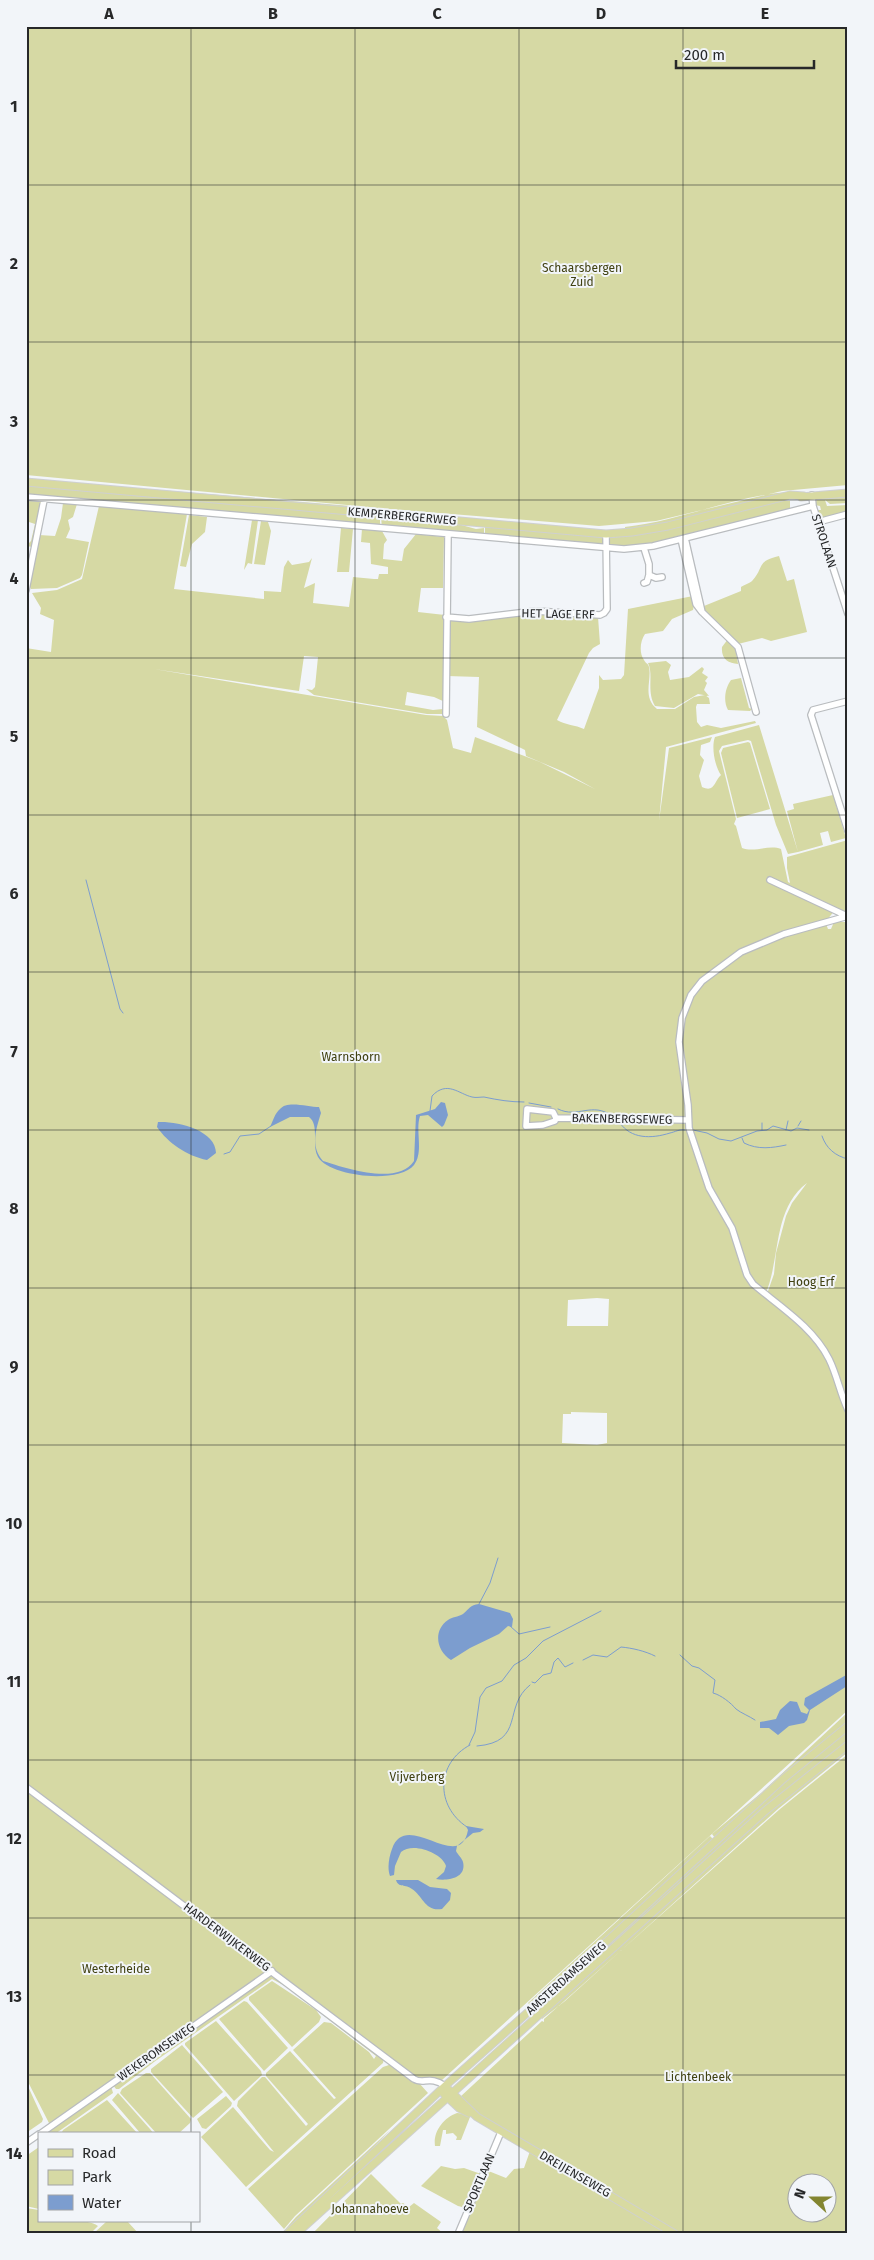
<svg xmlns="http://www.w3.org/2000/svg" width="874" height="2260" font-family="'Fira Sans',sans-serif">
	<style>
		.green { fill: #d6d9a4; fill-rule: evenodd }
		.water { fill: #7c9dcf }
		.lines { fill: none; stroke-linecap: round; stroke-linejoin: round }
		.stream { stroke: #7c9dcf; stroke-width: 1 }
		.minor-casing { stroke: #b9bcbf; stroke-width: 8 }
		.major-casing { stroke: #cfd0d0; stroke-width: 9 }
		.minor { stroke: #fff; stroke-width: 5.5 }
		.major { stroke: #d8daa1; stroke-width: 7 }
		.grid { fill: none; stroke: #272829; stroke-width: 1; stroke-opacity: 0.55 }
		.labels { text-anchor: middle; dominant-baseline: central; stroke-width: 4; stroke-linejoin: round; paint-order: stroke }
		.park-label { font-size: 12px; fill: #404111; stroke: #f2f5f9 }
		.street-label { font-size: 12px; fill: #272829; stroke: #f2f5f9 }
		.neatline { fill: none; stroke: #272829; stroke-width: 2 }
		.grid-label { font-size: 16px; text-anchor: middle; font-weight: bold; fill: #272829 }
	</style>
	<rect width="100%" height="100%" fill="#f2f5f9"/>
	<path class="green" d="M26 26H848V485L782 491 656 521 599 526 390 509 26 475Z
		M26 485 380 517V528L26 496Z
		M148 489 351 506 380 510V512L148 492Z
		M788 492 678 521 625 530V527C680 521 733 496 788 492Z
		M848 496V503L830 504 825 500 827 506 848 505V512L821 519 819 516 818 510H821L820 506 815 505 817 499Z
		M26 499 40 501 43 504 33 547 26 546 31 541 35 524 26 521Z
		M779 501H790V509L653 544 633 547 609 546 610 537Z
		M63 503 77 504 73 517 68 520 70 529 66 538 89 542 82 575 80 578 57 588 31 589 29 585 39 535 55 536 61 518Z
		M99 506 187 514 174 589 264 599V591L281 592 284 567 288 560 292 565 309 562 312 558 304 588 315 583 313 603 349 607 353 577 374 579H378L379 574H388V567L371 564 370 543 361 542 362 529 382 531 387 540 384 544 383 559 402 561 404 549 416 534 444 537 443 588H421L418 612 445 615V702L434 697 407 692 405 705 433 710 443 709 442 714H427L314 695 306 689 312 690 315 687 318 657 304 656 299 691 154 669 426 715 443 716 447 720 453 748 471 753 475 737 540 762 595 789 564 772 526 756 525 750 519 747 477 727 479 677 447 676 448 621H474L526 614 598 617 600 644 593 648 589 653 557 720C566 725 575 725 584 729L599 688V675L603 680 621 679 624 675 628 609 693 596 694 605 693 610 672 619 663 631 645 634C640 641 639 653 644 660 646 664 648 663 649 667 652 680 642 697 657 709H675L694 697 705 695 709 698 710 704H697L696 707 697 722 701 727 707 725 721 728 755 721 756 723 666 747 659 821 669 748 712 737 710 742 701 745 700 755 704 760 699 776 702 787C715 793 714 781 721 775 715 767 711 747 715 737L759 725 798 852 788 854 776 825 751 741 748 740 722 746 719 751 736 819 734 824 736 826 742 848C755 853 769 844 781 849L788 882 790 883 787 868V857L848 840V914L835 910 827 920 767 939V942L826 924 828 929H831L834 922H848V1408L836 1374 820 1343 767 1294 774 1274 776 1253 786 1216 792 1203 807 1183C772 1209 781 1260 765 1295L808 1332 819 1344 828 1359 848 1412V1710L442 2080 431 2078H415L26 1786V648L51 652 54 620 40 614 41 608 32 593 57 590 82 579ZM597 1298 609 1299 608 1326H567L568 1300ZM571 1412 607 1413V1443L597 1445 562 1443 563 1414H571Z
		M189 515 207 517 205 532 192 544 186 567 180 566Z
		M381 517 454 523 476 529 484 528V537L382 528Z
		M252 520H258L252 564 248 563 244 570Z
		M261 521 268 522 271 531 265 565 254 564Z
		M485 527 603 537 604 545 485 537Z
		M341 528 353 529 349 572H337Z
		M688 539 704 606 741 591V587C744 585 750 583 752 581 765 567 755 562 779 556L787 581 794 579 807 632 771 641 762 638 738 644 703 611Z
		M728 639 735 645 738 664C728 663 721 659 722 647Z
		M666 661 671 665 668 672 670 680 689 677 702 667 704 669 702 673 708 677 705 681 707 683 704 690 709 696 698 694 674 708 655 706C646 691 654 675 648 663Z
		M741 678 749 708 752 709 750 711 728 710C723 701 725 688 731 680Z
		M748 742 750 743 770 809 737 818 721 753 723 748Z
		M833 795 846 838 831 842 828 831 820 833 823 845 798 852 787 811 794 809 793 804Z
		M848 1712V1723L715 1838 712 1834 761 1793Z
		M848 1729V1742L788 1788 537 2012 535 2010 784 1782Z
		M848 1748V1752L778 1809 565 2001 542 2019 540 2016 598 1967 613 1951 767 1813Z
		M848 1754V2234H679L480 2117 460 2097 542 2021 544 2022V2019L780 1809ZM796 2182H826V2212H796Z
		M26 1789 250 1956 249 1959 261 1968 263 1966 267 1972 50 2125 26 2078Z
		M710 1836 714 1840 531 2006 528 2003Z
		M269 1974H273L384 2058 383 2063 246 2187 201 2137 233 2107 270 2150 274 2152 237 2106 238 2101 262 2077H265L306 2126 308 2124 266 2076V2073L290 2051 334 2099 336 2098 293 2050 324 2022 331 2023 369 2052 374 2059 376 2056 285 1986 272 1979 154 2062 119 2089H116L113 2085Z
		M272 1981 316 2010 321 2017 319 2022 292 2047 249 2000V1997Z
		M244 2001 247 2002 288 2048 264 2071 219 2019Z
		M216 2021 261 2071 262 2075 234 2101 185 2045V2043Z
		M182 2045 223 2092 193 2118 151 2072V2069Z
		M392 2064 419 2083 428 2093 295 2216 284 2229 248 2189 383 2067Z
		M146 2073H150L191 2119 190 2123 178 2134H157L120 2093 122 2089Z
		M26 2082 43 2119 42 2122 26 2133Z
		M111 2086 113 2093 55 2134H42Z
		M118 2093 150 2129 154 2134H141L112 2100Z
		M226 2096 232 2103 231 2106 206 2129 202 2128 197 2119Z
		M107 2100 138 2134H61L63 2130Z
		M457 2113 467 2114 470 2117 461 2140H456L457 2137 453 2133 446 2134V2130H443L440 2146H435C433 2132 443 2118 457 2113Z
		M390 2130 349 2173 281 2234 296 2217Z
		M39 2147V2209L26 2206V2156Z
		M530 2151 670 2234H459L486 2170 506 2178 514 2169 524 2168Z
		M441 2166 455 2169 464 2168 481 2174 466 2208 458 2206 421 2186Z
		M371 2174 401 2204 403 2203 409 2207 414 2203 441 2222 437 2228 444 2234H312Z
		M26 2208 39 2210V2221C52 2221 89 2218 98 2226L90 2234H26Z
		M107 2221H127L139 2234H93Z"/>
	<path class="water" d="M441 1102 445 1103 448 1115 444 1125 442 1127 428 1115 420 1116C415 1131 424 1152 414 1165 399 1184 330 1177 318 1157 311 1145 320 1125 309 1117H290L270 1127C273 1121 275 1113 280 1109 287 1100 308 1107 319 1107L321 1113C316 1129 310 1147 323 1161 345 1168 398 1186 414 1161L416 1115 435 1109Z
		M158 1122C177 1121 216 1130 216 1153L207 1160C187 1156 168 1143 157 1127Z
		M479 1604 510 1613 513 1619 512 1627 508 1626 499 1634 470 1648 451 1660C436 1651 433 1630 448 1620 452 1617 458 1617 463 1614 469 1609 470 1605 479 1604Z
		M848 1674 847 1686 810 1710 807 1720 804 1723 789 1726 778 1735 769 1728H760V1722L776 1719 780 1710 790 1701 797 1702 801 1712 807 1714 809 1710 804 1705 805 1698Z
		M466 1826 484 1829 480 1832 473 1833 457 1846 456 1851C458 1855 462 1858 463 1862 467 1879 446 1881 436 1879L444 1872 446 1866C442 1853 413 1842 401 1852L395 1866 394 1875 390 1876C387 1868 389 1857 392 1849 406 1808 460 1875 468 1830Z
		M396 1880H418L430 1887 447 1889 451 1893 450 1900 442 1909C425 1912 423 1896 412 1889 406 1884 398 1888 396 1880Z"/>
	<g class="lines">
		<path class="stream" d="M86 880 120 1009 123 1013
			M529 1103 551 1107
			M558 1109C578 1119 592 1101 612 1116
			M430 1111 432 1096C447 1080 459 1094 472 1097 476 1098 480 1097 484 1097 498 1100 510 1102 524 1102
			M620 1123C631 1139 651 1139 670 1133 675 1132 679 1129 685 1130
			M798 1126 801 1121
			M693 1130 707 1133 719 1139 731 1141 757 1131 767 1130 773 1126 791 1131 797 1128 809 1130
			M762 1130V1123
			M786 1130 788 1121
			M822 1136C826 1148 835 1156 848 1159
			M742 1138 744 1143C758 1150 772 1148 786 1145
			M224 1154 230 1152 240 1136 259 1134 271 1126
			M479 1604 490 1583 498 1558
			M510 1626 519 1634 550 1627
			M680 1655 692 1666 699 1668 715 1680 713 1693C721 1695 731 1703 736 1709 741 1713 749 1716 755 1720
			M583 1660 593 1655 607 1657 621 1647C632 1648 645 1651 655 1656
			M532 1682 535 1683 543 1675 551 1673 554 1662 558 1658 565 1667 573 1663
			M469 1745 475 1732 480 1697 486 1688 502 1681 514 1665 526 1658 543 1641 601 1611
			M477 1746C526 1742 502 1707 530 1685
			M467 1827C435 1806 436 1763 470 1745"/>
		<g class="minor-casing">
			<path id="minor" d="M812 495 813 506 848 614
				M26 497 624 549 653 546 813 506
				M818 522 848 514
				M685 538 702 612 738 647 756 712
				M681 539 696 604 702 612
				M649 575 656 578 662 577
				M644 583 647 582 649 575V564L644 548
				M26 590 44 500
				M446 617 469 619 535 611 600 615 604 613 607 609 606 534
				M848 701 813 710 811 715 848 831
				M446 714 448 535
				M770 880 847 916
				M848 916 784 934 741 952 702 981 691 995 682 1018 679 1042 688 1105 689 1128 709 1188 732 1228 747 1275 753 1284C779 1306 813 1327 829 1359 837 1375 840 1393 848 1410
				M527 1109 553 1112 556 1118 555 1121 543 1125 526 1126Z
				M556 1118 688 1120
				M26 1787 414 2079C423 2085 430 2075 445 2086
				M40 2134 272 1971
				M26 2143 39 2134
				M458 2234 501 2132"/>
		</g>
		<g class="major-casing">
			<path id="major" d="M26 482 606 534 632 532 668 526 790 495 804 496
				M801 497 848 493
				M449 2090 477 2117 675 2234
				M444 2094 459 2108 469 2113
				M287 2234 445 2086 591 1956 783 1779 848 1726
				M296 2234 765 1811 848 1745"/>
		</g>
		<use href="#minor" class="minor"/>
		<use href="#major" class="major"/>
	</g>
	<path class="grid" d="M191 26V2134M355 26V2234M519 26V2234M683 26V2234M26 185H848M26 342H848M26 500H848M26 658H848M26 815H848M26 972H848M26 1130H848M26 1288H848M26 1445H848M26 1602H848M26 1760H848M26 1918H848M26 2075H848M191 2221V2234"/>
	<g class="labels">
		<g class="park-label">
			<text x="582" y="268">Schaarsbergen<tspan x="582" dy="14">Zuid</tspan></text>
			<text x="351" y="1057">Warnsborn</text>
			<text x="811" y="1282">Hoog Erf</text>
			<text x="417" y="1777">Vijverberg</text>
			<text x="116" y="1969">Westerheide</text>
			<text x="698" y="2077">Lichtenbeek</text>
			<text x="370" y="2209">Johannahoeve</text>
		</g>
		<g class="street-label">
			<text transform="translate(402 516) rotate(5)">KEMPERBERGERWEG</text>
			<text transform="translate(824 541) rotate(72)">STROLAAN</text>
			<text transform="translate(558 614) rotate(1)">HET LAGE ERF</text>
			<text transform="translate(622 1119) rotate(1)">BAKENBERGSEWEG</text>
			<text transform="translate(227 1937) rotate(37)">HARDERWIJKERWEG</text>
			<text transform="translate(566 1978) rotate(-42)">AMSTERDAMSEWEG</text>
			<text transform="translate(156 2052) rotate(-35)">WEKEROMSEWEG</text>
			<text transform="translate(575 2174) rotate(30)">DREIJENSEWEG</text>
			<text transform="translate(479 2183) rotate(-67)">SPORTLAAN</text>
		</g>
	</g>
	<rect width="874" height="2260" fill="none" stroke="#f2f5f9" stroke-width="55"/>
	<rect x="38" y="2132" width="162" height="90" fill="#f2f5f9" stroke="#a1a3a6"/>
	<rect x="48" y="2149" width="25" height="8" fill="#d8daa1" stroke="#a1a3a6"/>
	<text x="82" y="2158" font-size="15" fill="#272829">Road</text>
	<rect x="48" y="2170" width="25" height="15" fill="#d6d9a4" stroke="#a1a3a6"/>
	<text x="82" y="2182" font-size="15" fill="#272829">Park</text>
	<rect x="48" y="2195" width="25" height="15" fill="#7c9dcf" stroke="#a1a3a6"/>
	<text x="82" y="2208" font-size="15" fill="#272829">Water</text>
	<g transform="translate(812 2198) rotate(291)"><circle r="24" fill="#f2f5f9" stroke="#a1a3a6"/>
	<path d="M0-4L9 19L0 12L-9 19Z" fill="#838530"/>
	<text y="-8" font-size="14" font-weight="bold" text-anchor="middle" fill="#272829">N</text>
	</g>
	<path d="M676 60v8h138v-8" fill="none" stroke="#272829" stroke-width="2.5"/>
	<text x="684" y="60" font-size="15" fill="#272829" stroke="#f2f5f9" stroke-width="4" paint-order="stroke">200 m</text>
	<rect x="28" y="28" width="818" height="2204" class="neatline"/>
	<g class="grid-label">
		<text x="109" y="19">A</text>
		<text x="273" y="19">B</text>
		<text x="437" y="19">C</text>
		<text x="601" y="19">D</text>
		<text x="765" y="19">E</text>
		<text x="14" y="112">1</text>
		<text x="14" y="269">2</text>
		<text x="14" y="427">3</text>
		<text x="14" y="584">4</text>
		<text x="14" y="742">5</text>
		<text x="14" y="899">6</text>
		<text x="14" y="1057">7</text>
		<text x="14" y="1214">8</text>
		<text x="14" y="1372">9</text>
		<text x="14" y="1529">10</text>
		<text x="14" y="1687">11</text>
		<text x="14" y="1844">12</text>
		<text x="14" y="2002">13</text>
		<text x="14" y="2159">14</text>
	</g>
</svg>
